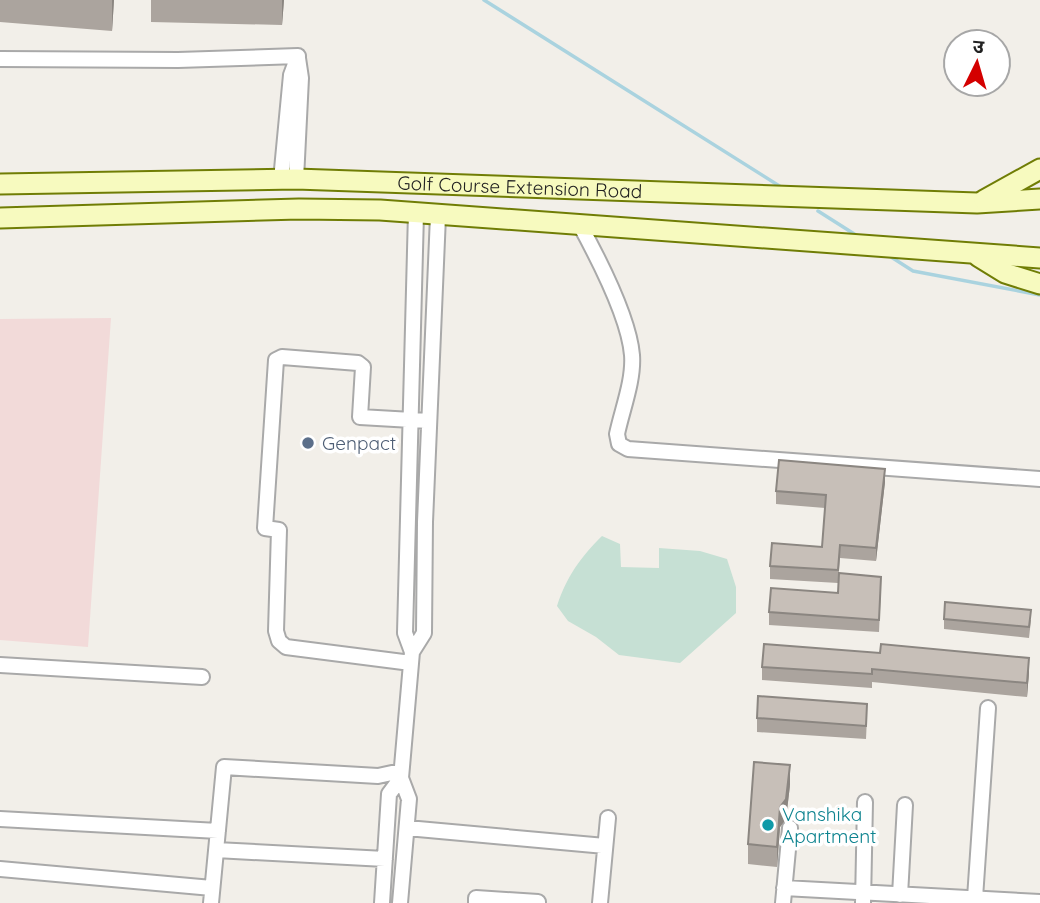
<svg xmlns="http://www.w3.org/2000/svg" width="1040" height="903" font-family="Quicksand,'Noto Sans Devanagari',sans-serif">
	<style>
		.commercial { fill: #f2dad9 }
		.wetland { fill: #c6e0d4 }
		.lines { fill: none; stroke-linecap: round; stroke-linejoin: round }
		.stream { stroke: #aad3df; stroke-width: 3.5 }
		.street-casing { stroke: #a9a9a9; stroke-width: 18 }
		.secondary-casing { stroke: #707d05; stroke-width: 23 }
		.street { stroke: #fff; stroke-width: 14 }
		.secondary { stroke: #f7fabf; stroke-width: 19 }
		.wall { fill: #aba49e }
		.shaded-wall { fill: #8b8681 }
		.building { fill: #c7bfb8; stroke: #8b8681; stroke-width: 2 }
		.service-dot { fill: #5c6f8a; stroke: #fff; stroke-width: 2.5 }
		.culture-dot { fill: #0f9aa8; stroke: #fff; stroke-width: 2.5 }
		.labels { text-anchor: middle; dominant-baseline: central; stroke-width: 7; stroke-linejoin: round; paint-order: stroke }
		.street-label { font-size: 19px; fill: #222; stroke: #fff }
		.service-label { font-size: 19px; fill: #4e5e75; stroke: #fff; text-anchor: start }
		.culture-label { font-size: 19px; fill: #0d838f; stroke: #fff; text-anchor: start }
	</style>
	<rect width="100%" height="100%" fill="#f2efe9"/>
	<path class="commercial" d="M111 318 88 647 0 640V319Z"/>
	<path class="wetland" d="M602 536 620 544 621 567 659 568V548L700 551 727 559 736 587V613L680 663 619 655 596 637 568 621 557 606C567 576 580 558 602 536Z"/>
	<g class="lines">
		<path class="stream" d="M484 0 781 187
			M818 211 859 237
			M888 255 913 271 1040 295"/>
		<g class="street-casing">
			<path id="street" d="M0 59 178 60 298 56
				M296 179 301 78 298 58
				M281 180 291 75 298 56
				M580 225C598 258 629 319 632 355 634 380 622 410 617 434L619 444 628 449 1040 479
				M412 652 424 633 425 522 438 216
				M411 663 286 647 279 641 276 631 279 530 265 528 276 360 282 357 358 363 363 367 360 417 429 421
				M0 665 202 677
				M0 819 218 831
				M407 828 605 846
				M216 850 385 859
				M0 869 212 888
				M784 888 1040 902
				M900 895 905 805
				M975 898 988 708
				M211 903 224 767 378 776 401 771
				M382 903 389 794 401 778
				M400 903 409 799 401 778 412 652 405 633 416 213
				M476 903V898L538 902
				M600 903 608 818
				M783 903 790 828
				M863 903 865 802"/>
		</g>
		<g class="secondary-casing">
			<g id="secondary">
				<path id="s1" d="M0 184 296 179 977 203 1040 199"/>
				<path d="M984 200 1040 169"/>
				<path d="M0 218 299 209 380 210 1040 258"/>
				<path d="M979 257 1005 273 1040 284"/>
			</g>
		</g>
		<use href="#street" class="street"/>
		<use href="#secondary" class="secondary"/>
	</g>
	<path class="wall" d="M0 0H114L112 31 0 22Z
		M151 0H284L282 25 151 22Z
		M885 482 876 561 840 558 838 583 770 579V566L822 547 825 508 776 504V491Z
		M881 590 879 632 769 625V612L838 593Z
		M944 619 1031 620 1029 638 944 629Z
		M762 667 1029 672 1027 697 872 682V688L762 680Z
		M867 717 866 739 757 732V718Z
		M790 785 786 819 780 827 777 867 748 864V844Z"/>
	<path class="shaded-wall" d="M112 0H114L112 31Z
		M282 0H284L282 25Z
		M885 469V482L876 561V548Z
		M1029 658V672L1027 697V683Z
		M790 765V785L786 819 780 827 777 867V847L780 807Z"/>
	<path class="building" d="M779 460 885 469 876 548 840 545 838 570 770 566 772 543 822 547 826 495 776 491Z
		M839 573 881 577 879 620 769 612 771 588 838 593Z
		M945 602 1031 610 1029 627 944 619Z
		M764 644 880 653 881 644 1029 658 1027 683 872 669V674L762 667Z
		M758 696 867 704 866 726 757 718Z
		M754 762 790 765 786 799 780 807 777 847 748 844Z"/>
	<circle class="service-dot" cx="308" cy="443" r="7"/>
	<circle class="culture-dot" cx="768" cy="825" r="7"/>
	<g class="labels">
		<g class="street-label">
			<text stroke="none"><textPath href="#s1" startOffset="520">Golf Course Extension Road</textPath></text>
		</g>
		<g class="service-label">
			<text x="322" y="443">Genpact</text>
		</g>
		<g class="culture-label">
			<text x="782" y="814">Vanshika<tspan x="782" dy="22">Apartment</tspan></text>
		</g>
	</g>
	<g transform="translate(977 63) rotate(5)"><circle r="33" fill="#ffffff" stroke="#a7a7a7" stroke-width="2"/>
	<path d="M0-5L12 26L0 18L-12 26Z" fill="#d40000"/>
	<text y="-10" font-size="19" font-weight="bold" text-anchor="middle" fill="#222222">उ</text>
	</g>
</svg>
